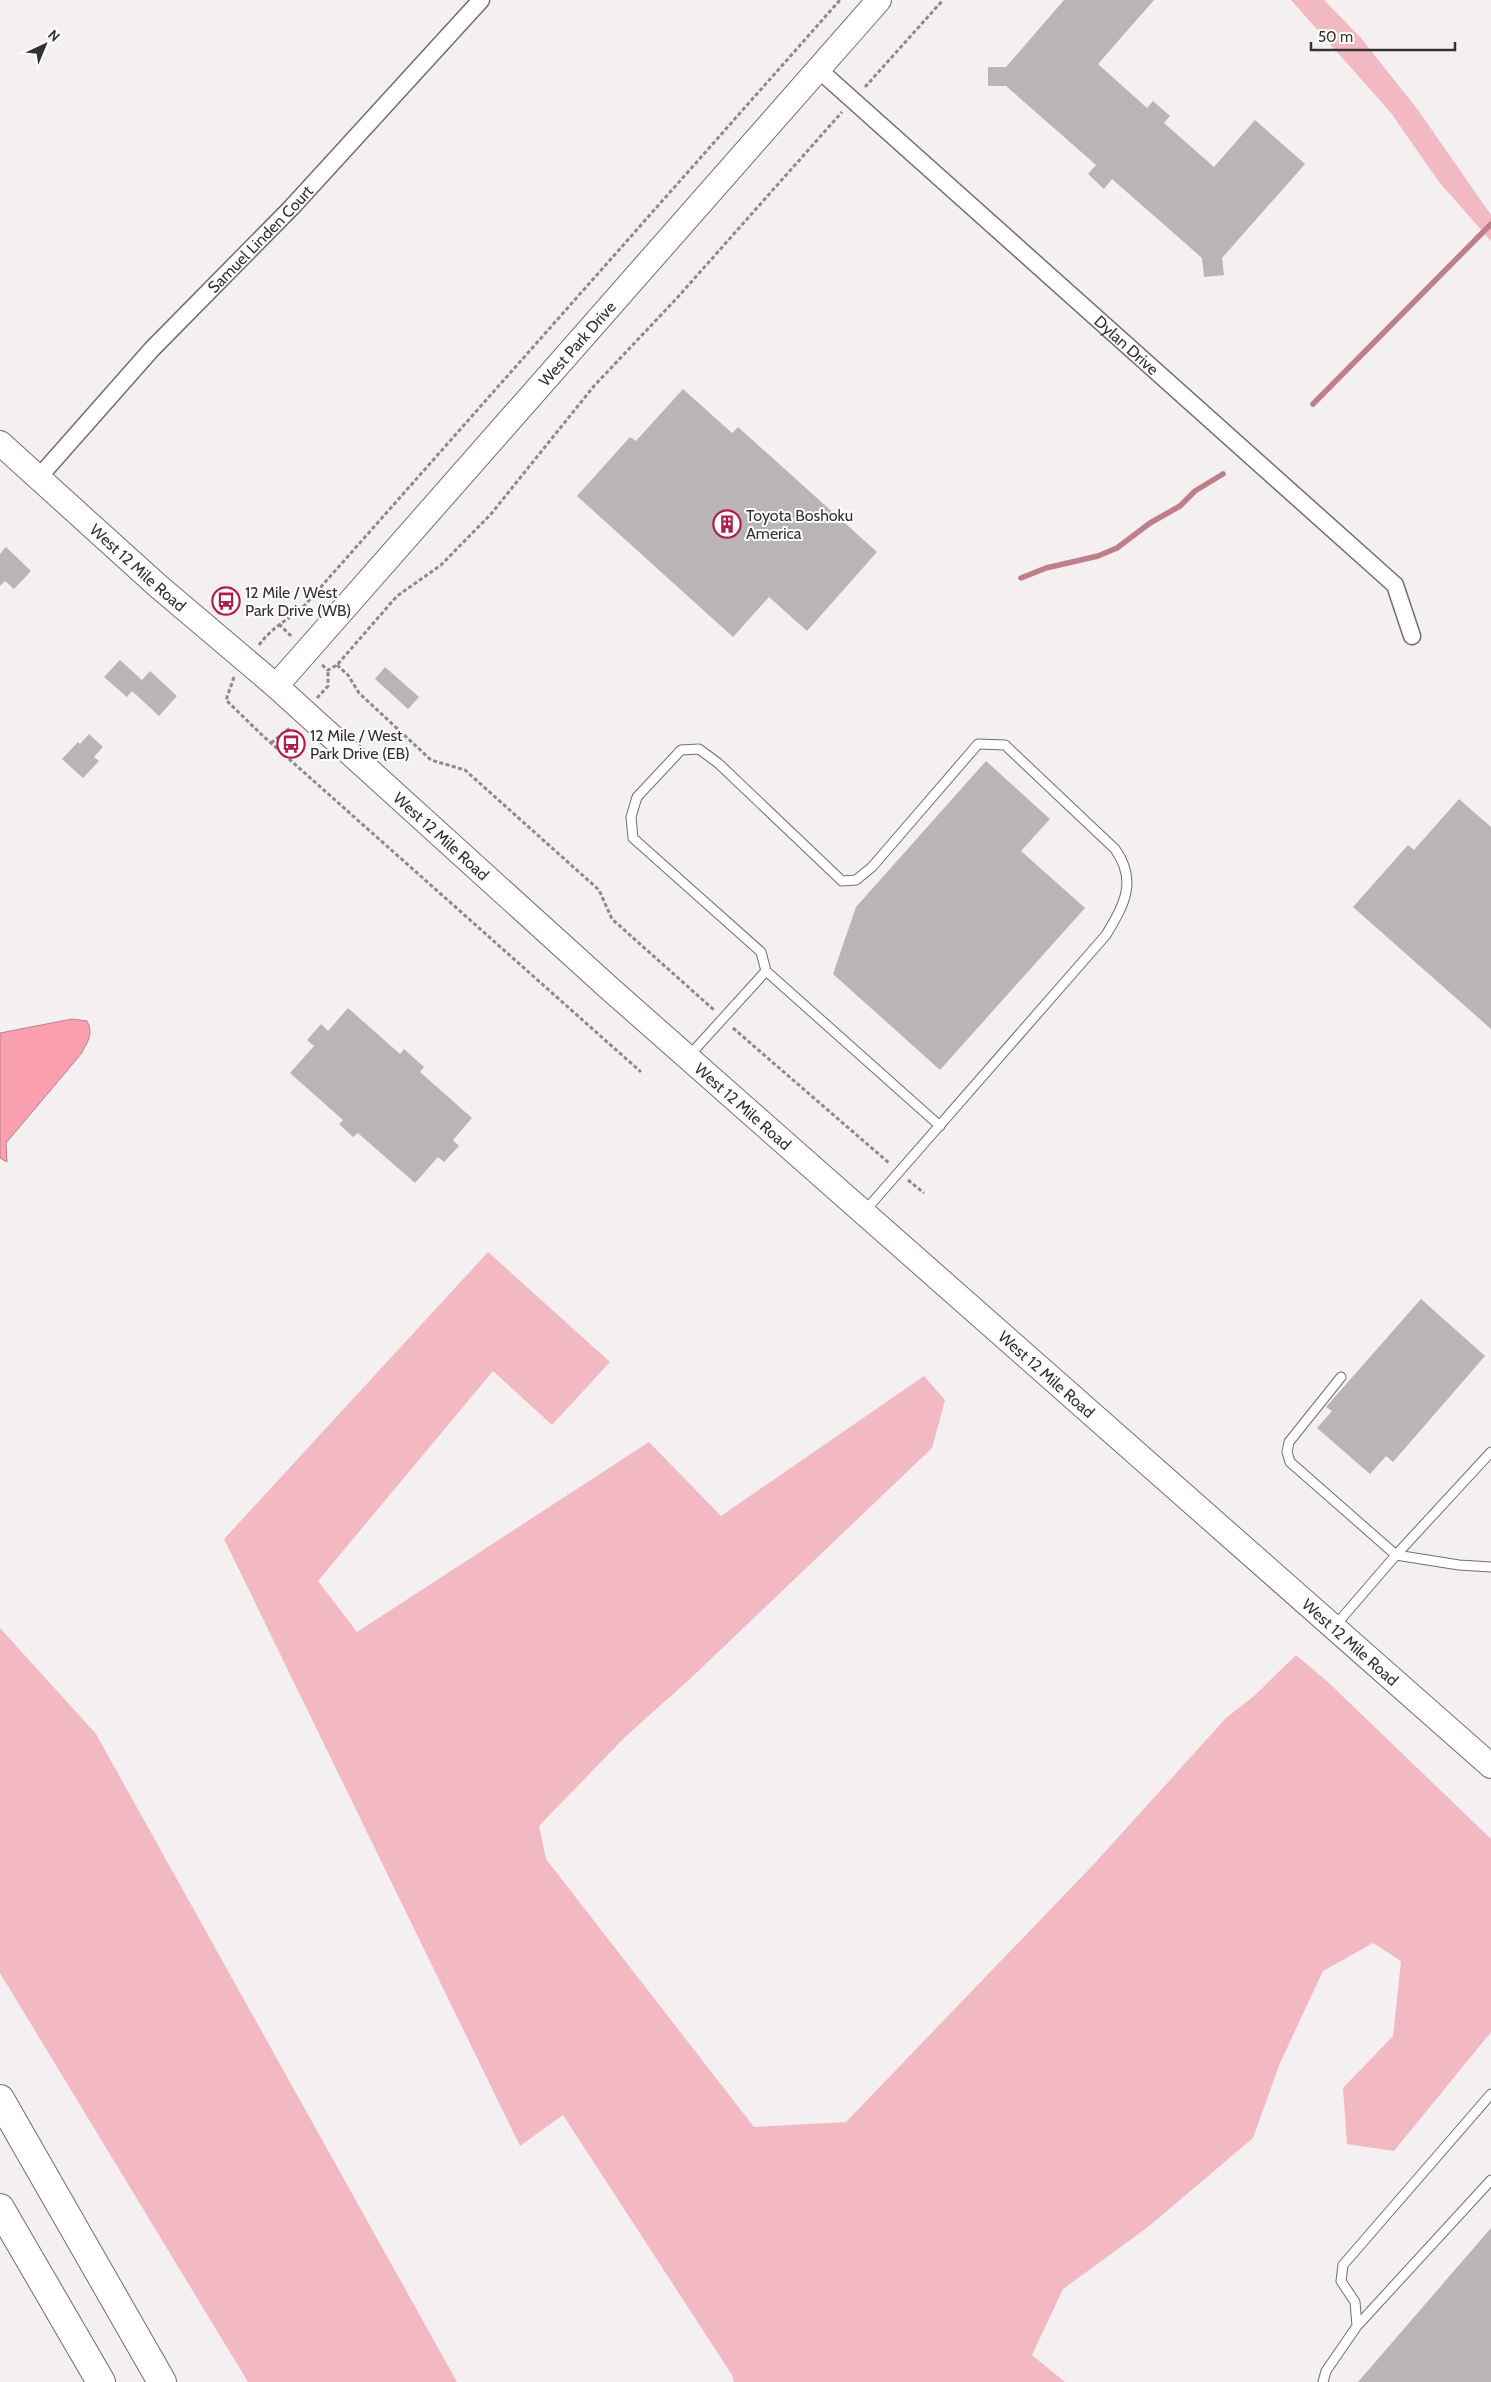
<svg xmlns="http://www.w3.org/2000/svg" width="1491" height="2382" font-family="Cabin,sans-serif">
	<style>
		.green { fill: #f2b9c2 }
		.water { fill: #faa0b1; stroke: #be7f8b }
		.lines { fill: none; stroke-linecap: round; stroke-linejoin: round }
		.stream { stroke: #be7f8b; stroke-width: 5.5 }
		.building { fill: #b9b5b5 }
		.lane-casing { stroke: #726e6e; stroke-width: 11 }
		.street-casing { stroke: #726e6e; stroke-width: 19 }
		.secondary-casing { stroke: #726e6e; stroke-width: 26 }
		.highway-casing { stroke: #726e6e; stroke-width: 30 }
		.path { stroke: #8d8a8a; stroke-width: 3; stroke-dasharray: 4 2.5; stroke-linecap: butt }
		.lane { stroke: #fff; stroke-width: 9 }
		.street { stroke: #fff; stroke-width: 16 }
		.secondary { stroke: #fff; stroke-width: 24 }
		.highway { stroke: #fff; stroke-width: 28 }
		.labels { text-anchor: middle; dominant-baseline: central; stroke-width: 4; stroke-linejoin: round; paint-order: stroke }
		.street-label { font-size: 16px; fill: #333232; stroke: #fffefe }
		.poi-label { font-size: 16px; fill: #333232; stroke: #fffefe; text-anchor: start }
	</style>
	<rect width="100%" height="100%" fill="#f4eff0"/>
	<path class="green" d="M1291 0H1324L1361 38 1418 110 1491 215V241L1439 182 1391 113Z
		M488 1252 610 1362 552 1425 493 1371 318 1581 357 1632 649 1442 721 1516 924 1376 945 1400 932 1448 691 1678 625 1737 539 1826 546 1859 754 2127 846 2122 1094 1864 1226 1718 1254 1696 1296 1655 1329 1683 1491 1839V2032L1394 2151 1347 2144 1343 2088 1393 2036 1401 1961 1373 1943 1323 1971 1280 2063 1253 2138 1148 2227 1063 2289 1032 2355 1065 2382H734L732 2375 563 2115 520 2146 224 1539Z
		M0 1628 96 1734 457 2382H248L0 1973Z"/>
	<path class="water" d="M72 1019 87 1021C94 1034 87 1043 81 1054L6 1143 7 1162 0 1158V1033Z"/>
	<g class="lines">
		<path class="stream" d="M1313 404 1491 224
			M1021 578 1046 568 1098 556 1117 548 1150 523 1180 506 1195 491 1223 474"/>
	</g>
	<path class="building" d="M1064 0H1154L1098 64 1147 108 1153 101 1170 116 1164 123 1214 167 1255 120 1305 164 1222 258 1224 275 1204 277 1202 258 1112 179 1104 189 1088 174 1096 165 1006 86H988V67H1006Z
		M683 389 732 433 738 427 877 552 807 631 769 597 733 637 577 496 630 437 636 441Z
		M6 547 31 571 14 589 5 581 0 586V554Z
		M120 660 142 680 150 671 177 696 159 716 132 691 127 697 104 677Z
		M385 667 419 697 408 709 375 679Z
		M89 734 103 747 94 757 99 761 83 778 62 759 78 742 80 744Z
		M986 761 1050 819 1021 851 1085 908 940 1070 833 974 856 907Z
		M1459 799 1491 827V1029L1353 907 1408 845 1414 850Z
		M348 1008 400 1054 404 1049 424 1067 420 1072 472 1118 453 1140 459 1146 444 1162 438 1157 415 1183 358 1133 353 1137 339 1124 343 1120 290 1073 314 1046 307 1040 321 1024 328 1031Z
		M1421 1299 1485 1356 1393 1462 1386 1456 1370 1474 1317 1428 1332 1411 1326 1407Z
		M1491 2228V2382H1358Z"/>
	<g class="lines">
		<g class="lane-casing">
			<path id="lane" d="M766 971 940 1126
				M688 1057 766 971 761 952 633 838 631 817 637 797 681 750 699 749 718 763 842 881 856 880 872 867 978 744 1005 745 1115 849C1138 881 1124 905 1106 935L864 1212
				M1341 1377 1289 1442 1287 1452 1290 1462 1396 1555 1491 1452
				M1334 1627 1396 1555 1459 1565 1491 1567
				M1357 2326 1491 2180
				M1323 2382 1326 2371 1357 2326 1355 2302 1341 2281 1343 2265 1491 2094"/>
		</g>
		<g class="street-casing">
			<g id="street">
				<path id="s1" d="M818 69 1395 585 1412 636"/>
				<path id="s2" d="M39 477 152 349 292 207 481 0"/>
			</g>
		</g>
		<g class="secondary-casing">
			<g id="secondary">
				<path id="s3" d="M0 443 158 586 276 686 609 988 1491 1766"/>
				<path id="s4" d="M276 686 879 0"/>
			</g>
		</g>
		<g class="highway-casing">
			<path id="highway" d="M0 2099 162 2382
				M0 2208 101 2382"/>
		</g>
		<path class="path" d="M865 87 943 0
			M279 624 292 637
			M259 645C272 627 288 620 304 606L840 0
			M322 665 328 670 337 665 397 596 441 565 491 514 594 386 677 298 842 112
			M337 665 348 675 359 693 431 760 465 770 599 890 612 919 714 1010
			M234 677 226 700 262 735 641 1072
			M317 698 328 686V670
			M271 743 291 727
			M733 1028 889 1163
			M908 1180 924 1193"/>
		<use href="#lane" class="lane"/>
		<use href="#street" class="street"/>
		<use href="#secondary" class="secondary"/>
		<use href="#highway" class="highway"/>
	</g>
	<defs>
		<g id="building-ring" transform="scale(1.4375)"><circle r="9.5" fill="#fffefe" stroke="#ae1c4e" stroke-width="1.5"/><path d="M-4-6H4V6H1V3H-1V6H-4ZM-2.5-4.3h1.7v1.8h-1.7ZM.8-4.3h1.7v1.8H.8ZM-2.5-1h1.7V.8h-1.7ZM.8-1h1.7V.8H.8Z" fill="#ae1c4e"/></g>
		<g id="bus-ring" transform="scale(1.4375)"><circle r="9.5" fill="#fffefe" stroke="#ae1c4e" stroke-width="1.5"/><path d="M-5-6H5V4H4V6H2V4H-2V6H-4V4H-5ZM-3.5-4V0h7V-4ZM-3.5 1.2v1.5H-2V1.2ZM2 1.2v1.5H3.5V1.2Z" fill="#ae1c4e"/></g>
	</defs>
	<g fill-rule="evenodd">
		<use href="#building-ring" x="727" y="524"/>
		<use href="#bus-ring" x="226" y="601"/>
		<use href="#bus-ring" x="291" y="744"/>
	</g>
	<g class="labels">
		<g class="street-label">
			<text stroke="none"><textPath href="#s2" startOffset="325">Samuel Linden Court</textPath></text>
			<text stroke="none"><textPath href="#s4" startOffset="456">West Park Drive</textPath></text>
			<text stroke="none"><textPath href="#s1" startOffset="414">Dylan Drive</textPath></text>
			<text stroke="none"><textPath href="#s3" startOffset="186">West 12 Mile Road</textPath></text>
			<text stroke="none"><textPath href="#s3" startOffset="591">West 12 Mile Road</textPath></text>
			<text stroke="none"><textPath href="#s3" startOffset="996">West 12 Mile Road</textPath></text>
			<text stroke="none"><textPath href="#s3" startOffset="1401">West 12 Mile Road</textPath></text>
			<text stroke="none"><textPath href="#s3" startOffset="1806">West 12 Mile Road</textPath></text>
		</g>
		<g class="poi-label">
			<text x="746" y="515">Toyota Boshoku<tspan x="746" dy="18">America</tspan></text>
			<text x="245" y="592">12 Mile / West<tspan x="245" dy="18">Park Drive (WB)</tspan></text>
			<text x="310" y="735">12 Mile / West<tspan x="310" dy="18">Park Drive (EB)</tspan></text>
		</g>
	</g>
	<g transform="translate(45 45) rotate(44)" stroke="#fffefe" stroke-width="4" paint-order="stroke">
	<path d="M0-4L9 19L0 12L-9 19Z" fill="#333232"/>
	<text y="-8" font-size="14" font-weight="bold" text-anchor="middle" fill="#333232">N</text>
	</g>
	<path d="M1311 42v8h144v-8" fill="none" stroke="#333232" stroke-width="2.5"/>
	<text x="1318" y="42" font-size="15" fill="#333232" stroke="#fffefe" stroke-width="4" paint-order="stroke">50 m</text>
</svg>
